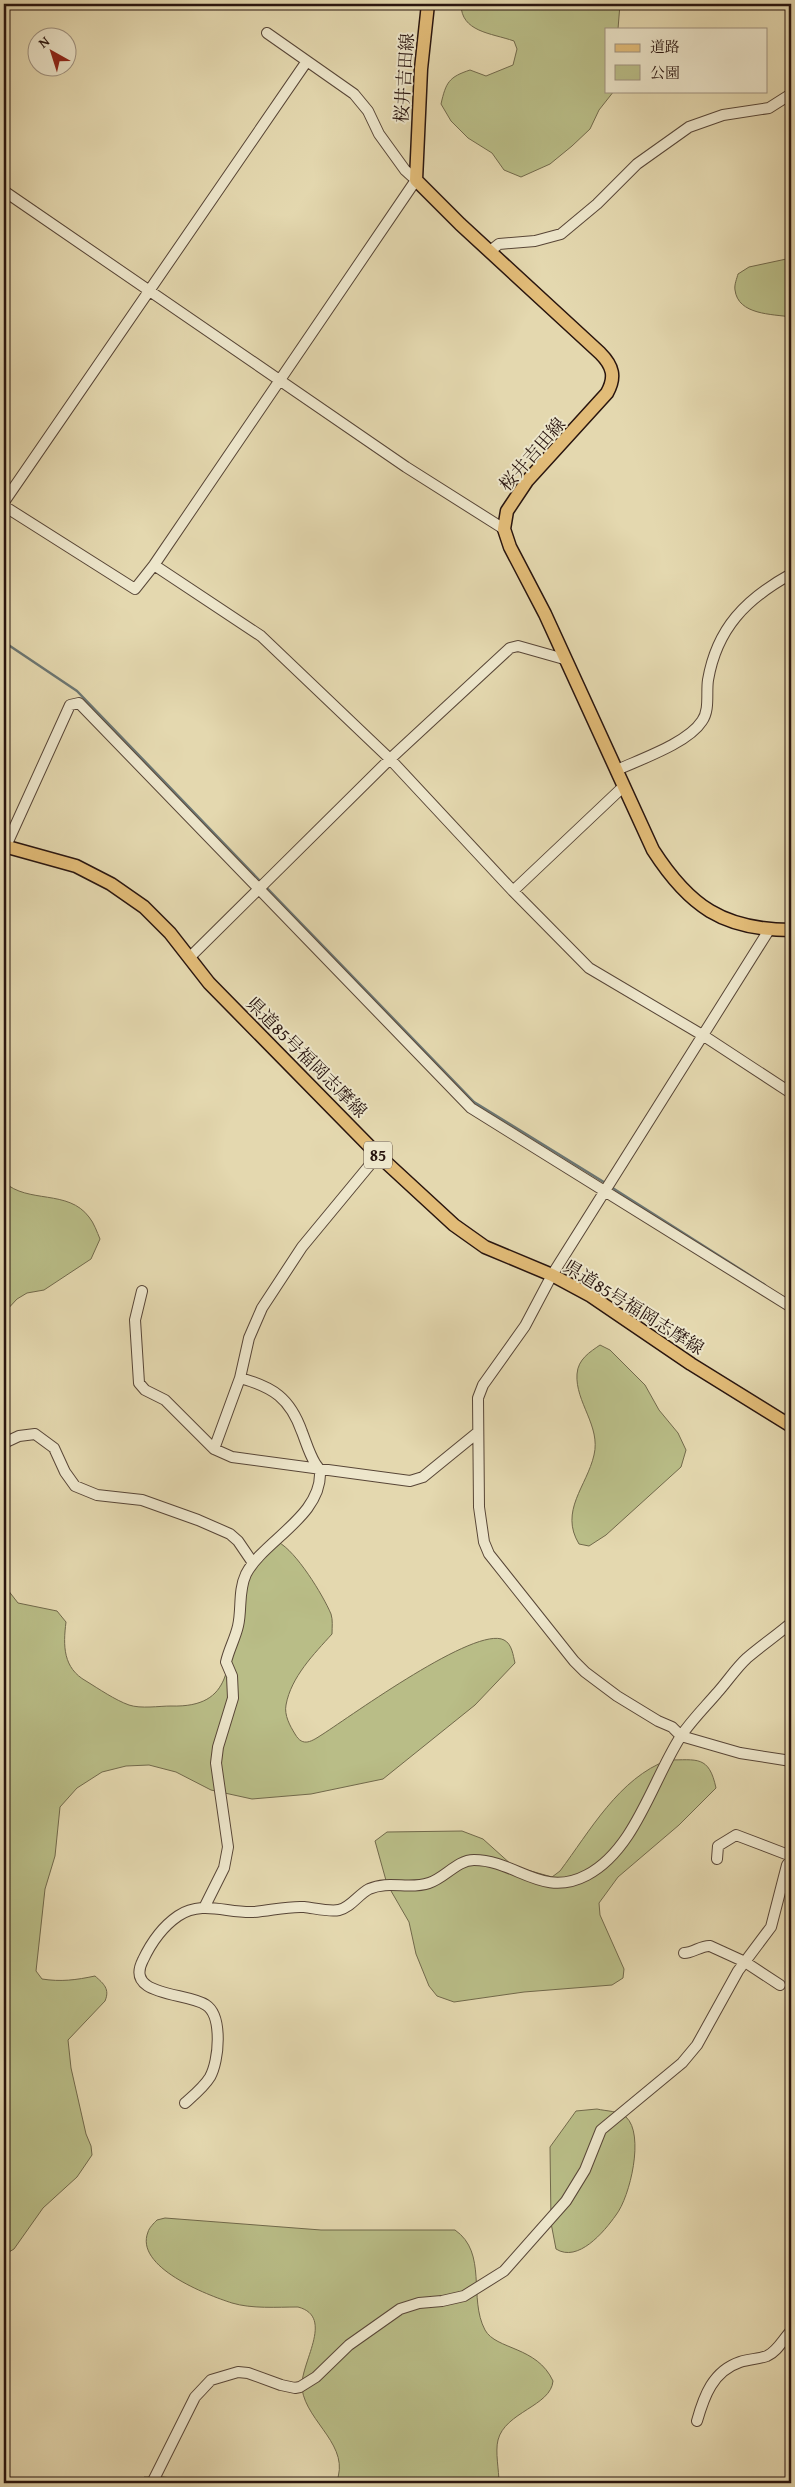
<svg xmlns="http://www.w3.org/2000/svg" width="795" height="2487" font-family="'Gentium Book Plus','Noto Serif JP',serif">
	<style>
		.green { fill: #b9bd87; stroke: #71694b }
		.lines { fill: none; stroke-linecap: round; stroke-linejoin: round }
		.stream { stroke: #6c7773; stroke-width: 2.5 }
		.minor-casing { stroke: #584637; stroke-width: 12 }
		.major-casing { stroke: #29150f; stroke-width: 15 }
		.minor { stroke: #ede6cb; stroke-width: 10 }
		.major { stroke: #e2bc78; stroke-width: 12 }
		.labels { text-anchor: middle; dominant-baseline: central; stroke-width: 4; stroke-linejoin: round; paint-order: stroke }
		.shield { fill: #ede6cb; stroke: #645447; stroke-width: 1 }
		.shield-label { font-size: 16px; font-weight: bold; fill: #29150f }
		.street-label { font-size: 18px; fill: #29150f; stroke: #ede6cb }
	</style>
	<rect width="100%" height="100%" fill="#e4d8af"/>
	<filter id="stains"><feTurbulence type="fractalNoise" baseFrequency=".004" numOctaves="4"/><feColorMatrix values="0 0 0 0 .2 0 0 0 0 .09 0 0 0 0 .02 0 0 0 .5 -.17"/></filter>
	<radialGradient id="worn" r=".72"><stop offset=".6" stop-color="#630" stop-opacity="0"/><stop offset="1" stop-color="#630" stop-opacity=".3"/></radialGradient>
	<path class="green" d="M461 4H620L618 29H606V91H614L599 110 590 129 572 146 550 164 521 177 504 170 492 153 468 138 451 121 441 104C446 82 449 77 470 70L486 76 513 65 517 49 514 41C491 33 461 32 461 4Z
		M791 258V317C772 314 738 315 735 290 734 285 737 278 738 274L749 267Z
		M4 1182C28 1204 68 1189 89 1217 94 1223 97 1232 100 1239L91 1259 44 1290 27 1293 17 1299 4 1313Z
		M600 1345 610 1350 645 1385 659 1410 678 1433 686 1450 681 1467 606 1535 589 1546 579 1544C559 1511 587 1486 594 1455 601 1426 575 1402 577 1374 578 1359 590 1352 600 1345Z
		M278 1542C296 1551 323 1595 331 1614 333 1620 332 1627 332 1634 314 1654 291 1677 286 1705 284 1715 290 1726 295 1734 303 1748 312 1741 323 1734 351 1716 476 1625 504 1640 512 1644 513 1655 515 1663L475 1705 383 1779 311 1794 252 1799 211 1790 176 1772 149 1765 126 1766 102 1772 77 1788 60 1807 55 1856 45 1889 36 1971 42 1979C61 1982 76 1980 95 1976 104 1984 110 1989 105 2001L68 2040 71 2068 86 2134 91 2146 92 2155 77 2177 43 2208 14 2249 4 2255V1585L18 1603 57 1611 66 1622C63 1646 63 1668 86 1681 99 1689 115 1700 129 1705 141 1709 159 1706 171 1706 235 1708 227 1662 235 1616 237 1599 247 1573 258 1560 263 1553 272 1548 278 1542Z
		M668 1760C697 1760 709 1755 716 1788L679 1825 618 1877 599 1903 600 1915 624 1969 623 1978 612 1985 524 1992 454 2002 437 1996 429 1986 416 1954 409 1922 387 1884 375 1841 387 1832 462 1831 483 1839 513 1866 552 1877 560 1871C590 1831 619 1778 668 1760Z
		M597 2109C605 2111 620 2111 626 2117 645 2134 630 2197 616 2215 604 2232 578 2263 556 2249L551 2223 550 2147 576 2111Z
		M165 2218 321 2230H455C488 2253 468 2298 485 2330 496 2350 537 2346 553 2381 551 2406 505 2412 498 2440 495 2452 499 2470 499 2483H336C352 2446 307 2423 302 2389 299 2364 336 2317 298 2307 277 2307 252 2309 232 2303 207 2295 134 2267 148 2232 149 2228 154 2223 157 2220Z
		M144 2477H163L216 2483H138Z"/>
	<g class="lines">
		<path class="stream" d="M4 642 77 691 261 882
			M265 886 474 1102 607 1184
			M611 1187 765 1285"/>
		<g class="minor-casing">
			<path id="minor" d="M4 191 406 467 504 529
				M490 251 499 244 535 241 561 234 597 204 637 164 689 127 723 115 769 108 791 94
				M4 502 307 61
				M4 506 135 589 154 565 416 180 405 170 379 134 368 111 354 94 267 33
				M154 565 261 636 390 759 513 891 589 968 704 1036 791 1093
				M617 770C641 759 688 743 702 721 710 710 706 693 708 680 717 628 746 599 791 574
				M6 846 70 705 79 703 471 1108 791 1307
				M513 891 624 786
				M769 930 552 1275 525 1326 483 1385 478 1398 479 1507 484 1542 489 1554 574 1661 585 1672 617 1696 658 1721 672 1727 681 1736 740 1753 791 1761
				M189 958 390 759 510 648 518 646 564 659
				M142 1291 135 1320 139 1383 145 1390 165 1400 214 1449 232 1457 410 1481 423 1477 477 1433
				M4 1443 19 1436 35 1434 54 1448 65 1472 75 1486 97 1495 142 1500 198 1520 230 1534 238 1541 253 1563
				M214 1449 240 1378 249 1338 262 1308 302 1247 378 1155
				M717 1859 718 1846 736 1835 791 1856
				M205 1906 224 1868 228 1847 216 1763 218 1747 233 1698 232 1676 226 1662C229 1649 235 1639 238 1626 242 1609 238 1591 246 1574 263 1541 322 1516 320 1472 320 1468 317 1467 315 1463 309 1453 306 1442 302 1432 290 1398 273 1387 240 1378
				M684 1953C693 1953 702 1945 710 1946L745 1962 780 1985
				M185 2103C194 2095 204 2087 210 2077 219 2061 223 2016 206 2005 187 1992 124 1997 143 1960 151 1943 162 1927 178 1916 202 1900 226 1913 253 1912 270 1911 286 1906 304 1907 314 1908 329 1912 339 1910 350 1908 359 1894 369 1889 389 1880 409 1890 429 1883 445 1878 457 1860 474 1860 516 1860 542 1899 587 1875 635 1850 653 1779 681 1736 691 1721 705 1707 717 1693 727 1682 736 1668 747 1658 761 1646 777 1635 791 1623
				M697 2421C704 2396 713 2371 740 2362 749 2359 759 2359 767 2356 778 2351 783 2339 791 2331
				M152 2483 195 2397 211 2380 238 2372 248 2373 281 2385 295 2388 300 2387 316 2377 349 2345 400 2309 419 2303 442 2301 464 2296 504 2271 566 2201 585 2170 601 2130 682 2063 697 2045 738 1971 771 1927 787 1865 791 1859"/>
		</g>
		<g class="major-casing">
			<path id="major" d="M428 4 421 69 416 180 460 224 600 353C613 366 616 377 607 393L527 481 507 511 504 529 510 547 545 614 653 850C689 906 723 930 791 930
				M4 846 76 866 111 884 144 907 170 933 209 983 378 1155 454 1225 485 1247 552 1275 591 1296 691 1364 791 1426"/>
		</g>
		<use href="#minor" class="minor"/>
		<use href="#major" class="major"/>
	</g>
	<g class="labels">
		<rect class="shield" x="364" y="1141.5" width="28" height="27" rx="4"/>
		<g class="shield-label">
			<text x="378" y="1155">85</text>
		</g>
		<g class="street-label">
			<text transform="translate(404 78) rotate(-86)">桜井吉田線</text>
			<text transform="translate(532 454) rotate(-49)">桜井吉田線</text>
			<text transform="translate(307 1057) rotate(45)">県道85号福岡志摩線</text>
			<text transform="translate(634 1307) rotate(32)">県道85号福岡志摩線</text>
		</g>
	</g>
	<rect width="795" height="2487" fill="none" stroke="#e4d8af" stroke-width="20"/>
	<rect x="5" y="5" width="785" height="2477" fill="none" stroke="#29150f" stroke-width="2.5"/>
	<rect x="10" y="10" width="775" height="2467" fill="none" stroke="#29150f"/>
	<rect x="605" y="28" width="162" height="65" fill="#ede6cb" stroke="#9f9280"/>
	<rect x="615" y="44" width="25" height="8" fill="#e2bc78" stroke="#9f9280"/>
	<text x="650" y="52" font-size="15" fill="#29150f">道路</text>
	<rect x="615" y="65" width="25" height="15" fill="#b9bd87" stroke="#9f9280"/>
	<text x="650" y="78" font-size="15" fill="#29150f">公園</text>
	<g transform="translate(52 52) rotate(321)"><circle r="24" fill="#ede6cb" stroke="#9f9280"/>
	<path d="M0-4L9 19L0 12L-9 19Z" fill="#8f2418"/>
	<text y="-8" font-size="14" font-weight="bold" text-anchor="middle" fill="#29150f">N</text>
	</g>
	<rect width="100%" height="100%" filter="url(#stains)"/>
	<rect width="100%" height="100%" fill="url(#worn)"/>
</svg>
